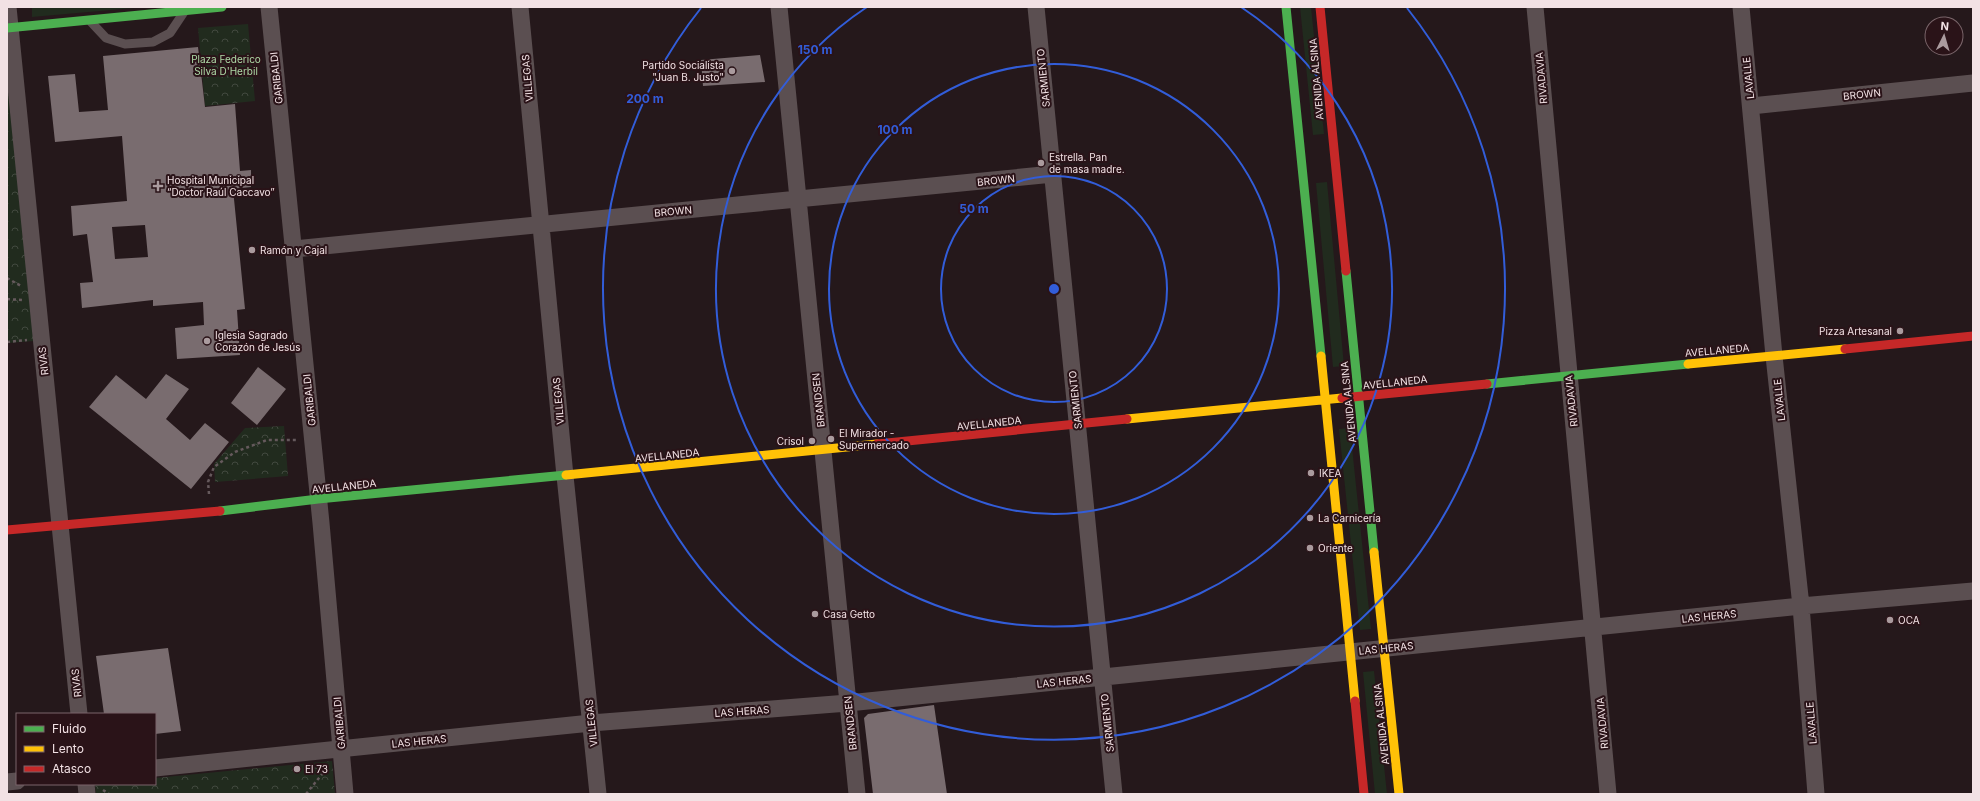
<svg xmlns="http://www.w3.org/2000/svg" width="1980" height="801" font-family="Inter,sans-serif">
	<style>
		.grass { fill: #212b1e }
		.forest { fill: url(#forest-crowns) }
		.building { fill: #796c6f; fill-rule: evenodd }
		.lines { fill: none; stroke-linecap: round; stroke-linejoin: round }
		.path { stroke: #65595c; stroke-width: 2.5; stroke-dasharray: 3 3; stroke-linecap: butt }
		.lane { stroke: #5b4f51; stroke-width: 9 }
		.street { stroke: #5b4f51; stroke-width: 17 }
		.fast { stroke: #4caf50; stroke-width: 9 }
		.slow { stroke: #ffc107; stroke-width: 9 }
		.jam { stroke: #c62828; stroke-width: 9 }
		.ring { fill: none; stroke: #325dd9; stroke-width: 2 }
		.poi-dot { fill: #aa9b9e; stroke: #2a1318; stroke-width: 1.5 }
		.labels { text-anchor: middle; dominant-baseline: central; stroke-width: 4; stroke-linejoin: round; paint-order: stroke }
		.park-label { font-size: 10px; fill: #aedaa7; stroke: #2a1318 }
		.poi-label { font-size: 10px; fill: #f2e1e4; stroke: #2a1318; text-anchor: start }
		.street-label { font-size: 10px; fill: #f2e1e4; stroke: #2a1318 }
		.centre { fill: #325dd9; stroke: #2a1318; stroke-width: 2 }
		.ring-label { font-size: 12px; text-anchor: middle; font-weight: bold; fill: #325dd9; stroke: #2a1318; stroke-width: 4; stroke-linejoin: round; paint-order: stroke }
	</style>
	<defs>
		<pattern id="forest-crowns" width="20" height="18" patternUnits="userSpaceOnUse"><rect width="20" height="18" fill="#212b1e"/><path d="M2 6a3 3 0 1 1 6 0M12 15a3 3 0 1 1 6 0" fill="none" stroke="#42493f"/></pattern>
	</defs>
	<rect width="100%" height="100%" fill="#25181b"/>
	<path class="grass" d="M32 7H145L32 17Z
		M1300 7H1311L1324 134 1313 135Z
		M1327 182 1344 366 1333 367 1316 183Z
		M1350 428 1371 629 1360 630 1339 429Z
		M1374 671 1387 794H1375L1363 672Z"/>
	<path class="forest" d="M248 24 255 101 205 106 198 28Z
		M7 69 34 341 7 343Z
		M284 426 288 476 215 482 214 464 245 428Z
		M332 761 335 794H96L95 784H155V778Z"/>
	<path class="building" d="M198 47 205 107 235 104 240 171 251 170V187L233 189 245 309 237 310 240 355 177 359 175 328 204 325 203 302 153 306V300L82 308 80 283 93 282 87 234 73 236 71 206 127 201 122 136 55 142 48 76 75 74 79 112 108 110 103 56ZM145 225 148 257 115 259 112 227Z
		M760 55 765 82 703 86 701 60Z
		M258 367 286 389 257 425 231 403Z
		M166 374 189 389 166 419 190 440 205 423 229 442 191 489 89 407 116 375 146 399Z
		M168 648 181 731 155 734V714H104L96 656Z
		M934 705 947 794H873L864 718 868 714Z"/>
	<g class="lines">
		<path class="path" d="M7 278 21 286
			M7 299 22 300
			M7 342 27 340
			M209 494 208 482 214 467 235 452 267 440H298
			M103 790 109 794
			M306 794 327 768"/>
		<path class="lane" d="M91 22 106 38 125 44 153 42 170 33 184 12"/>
		<path class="street" d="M8 7 79 714
			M269 7 321 523 345 794
			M520 7 565 476 598 794
			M779 7 857 794
			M1036 7 1114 794
			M1535 7 1608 794
			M1741 7 1774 356 1801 606 1816 794
			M1751 106 1973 83
			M294 249C547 222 800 200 1053 174
			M155 768 591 723 848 703 1801 606 1973 591
			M7 782 17 781
			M86 784 87 794"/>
		<path class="fast" d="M1286 7 1321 356
			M7 28 222 7
			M1346 271 1374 552
			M1487 384 1688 364
			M220 511 318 499 566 475"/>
		<path class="slow" d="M1321 356 1355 701
			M1688 364 1845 349
			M1127 419 1342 398
			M566 475 877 444
			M1374 552 1399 794"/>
		<path class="jam" d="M1320 7 1346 271
			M1845 349 1973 336
			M1342 398 1487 384
			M877 444 1127 419
			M7 530 220 511
			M1355 701 1364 794"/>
	</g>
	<g class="ring">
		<circle cx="1054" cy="289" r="113"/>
		<circle cx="1054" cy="289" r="225"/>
		<path d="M1241 7A338 338 0 1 1 867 7"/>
		<path d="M1407 8A451 451 0 1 1 701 8"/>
	</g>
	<g class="poi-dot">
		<circle cx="732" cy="71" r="4"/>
		<circle cx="1041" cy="163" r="4"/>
		<path d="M156 180h4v4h4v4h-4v4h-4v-4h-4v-4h4z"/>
		<circle cx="252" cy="250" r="4"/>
		<circle cx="1900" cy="331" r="4"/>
		<circle cx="207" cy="341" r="4"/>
		<circle cx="831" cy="439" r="4"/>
		<circle cx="812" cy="441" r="4"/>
		<circle cx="1311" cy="473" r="4"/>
		<circle cx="1310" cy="518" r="4"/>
		<circle cx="1310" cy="548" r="4"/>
		<circle cx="815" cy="614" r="4"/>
		<circle cx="1890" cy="620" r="4"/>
		<circle cx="297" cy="769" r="4"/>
	</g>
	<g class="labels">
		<g class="park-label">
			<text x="226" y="59">Plaza Federico<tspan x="226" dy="12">Silva D'Herbil</tspan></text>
		</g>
		<g class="poi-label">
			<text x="724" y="65" text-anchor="end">Partido Socialista<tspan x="724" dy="12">"Juan B. Justo"</tspan></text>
			<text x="1049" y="157">Estrella. Pan<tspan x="1049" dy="12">de masa madre.</tspan></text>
			<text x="167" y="180">Hospital Municipal<tspan x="167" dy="12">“Doctor Raúl Caccavo”</tspan></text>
			<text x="260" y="250">Ramón y Cajal</text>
			<text x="1892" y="331" text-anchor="end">Pizza Artesanal</text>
			<text x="215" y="335">Iglesia Sagrado<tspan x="215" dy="12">Corazón de Jesús</tspan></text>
			<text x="839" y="433">El Mirador -<tspan x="839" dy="12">Supermercado</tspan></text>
			<text x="804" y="441" text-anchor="end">Crisol</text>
			<text x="1319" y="473">IKEA</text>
			<text x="1318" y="518">La Carnicería</text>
			<text x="1318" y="548">Oriente</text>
			<text x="823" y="614">Casa Getto</text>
			<text x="1898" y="620">OCA</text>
			<text x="305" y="769">El 73</text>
		</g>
		<g class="street-label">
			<text transform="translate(276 78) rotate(-96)">GARIBALDI</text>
			<text transform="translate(527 78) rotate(-95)">VILLEGAS</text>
			<text transform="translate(1043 78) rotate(-96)">SARMIENTO</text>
			<text transform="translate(1541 78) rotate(-95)">RIVADAVIA</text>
			<text transform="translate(1748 78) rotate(-96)">LAVALLE</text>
			<text transform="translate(1316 79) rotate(-95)">AVENIDA ALSINA</text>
			<text transform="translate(1862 94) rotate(-6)">BROWN</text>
			<text transform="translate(996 180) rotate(-6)">BROWN</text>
			<text transform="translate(673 211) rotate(-5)">BROWN</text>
			<text transform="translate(1717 350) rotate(-5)">AVELLANEDA</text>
			<text transform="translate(43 361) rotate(-96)">RIVAS</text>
			<text transform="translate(1395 382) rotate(-6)">AVELLANEDA</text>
			<text transform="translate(309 400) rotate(-96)">GARIBALDI</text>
			<text transform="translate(818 400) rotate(-96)">BRANDSEN</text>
			<text transform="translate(1075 400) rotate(-96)">SARMIENTO</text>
			<text transform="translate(1779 400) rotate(-96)">LAVALLE</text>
			<text transform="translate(558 401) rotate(-95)">VILLEGAS</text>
			<text transform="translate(1571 401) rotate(-96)">RIVADAVIA</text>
			<text transform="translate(1348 402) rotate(-96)">AVENIDA ALSINA</text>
			<text transform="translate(989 423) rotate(-6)">AVELLANEDA</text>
			<text transform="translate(667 455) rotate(-6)">AVELLANEDA</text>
			<text transform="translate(344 486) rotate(-6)">AVELLANEDA</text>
			<text transform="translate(1709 616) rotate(-6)">LAS HERAS</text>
			<text transform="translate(1386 648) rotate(-6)">LAS HERAS</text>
			<text transform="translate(1064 681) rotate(-6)">LAS HERAS</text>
			<text transform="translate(76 683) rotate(-96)">RIVAS</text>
			<text transform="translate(742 711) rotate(-4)">LAS HERAS</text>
			<text transform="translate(339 723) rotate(-95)">GARIBALDI</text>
			<text transform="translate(591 723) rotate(-96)">VILLEGAS</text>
			<text transform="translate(850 723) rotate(-96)">BRANDSEN</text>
			<text transform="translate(1107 723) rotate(-96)">SARMIENTO</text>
			<text transform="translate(1602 723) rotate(-95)">RIVADAVIA</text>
			<text transform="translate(1811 723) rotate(-95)">LAVALLE</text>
			<text transform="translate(1381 724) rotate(-96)">AVENIDA ALSINA</text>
			<text transform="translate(419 741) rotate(-6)">LAS HERAS</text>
		</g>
	</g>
	<circle cx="1054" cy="289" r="6" class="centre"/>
	<g class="ring-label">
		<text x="815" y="54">150 m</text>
		<text x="645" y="103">200 m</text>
		<text x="895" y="134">100 m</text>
		<text x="974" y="213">50 m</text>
	</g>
	<rect width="1980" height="801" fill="none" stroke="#f2e1e4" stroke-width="16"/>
	<rect x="16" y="713" width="140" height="72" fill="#2a1318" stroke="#7a656a"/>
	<rect x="24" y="726" width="20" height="6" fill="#4caf50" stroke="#7a656a"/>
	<text x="52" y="733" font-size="12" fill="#f2e1e4">Fluido</text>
	<rect x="24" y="746" width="20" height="6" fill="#ffc107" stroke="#7a656a"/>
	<text x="52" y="753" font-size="12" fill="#f2e1e4">Lento</text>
	<rect x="24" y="766" width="20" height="6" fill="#c62828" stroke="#7a656a"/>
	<text x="52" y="773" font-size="12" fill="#f2e1e4">Atasco</text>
	<g transform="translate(1944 36) rotate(5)"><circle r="19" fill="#2a1318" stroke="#7a656a"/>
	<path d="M0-3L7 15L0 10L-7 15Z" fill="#aa9b9e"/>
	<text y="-6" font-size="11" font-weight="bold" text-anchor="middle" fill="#f2e1e4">N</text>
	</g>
</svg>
